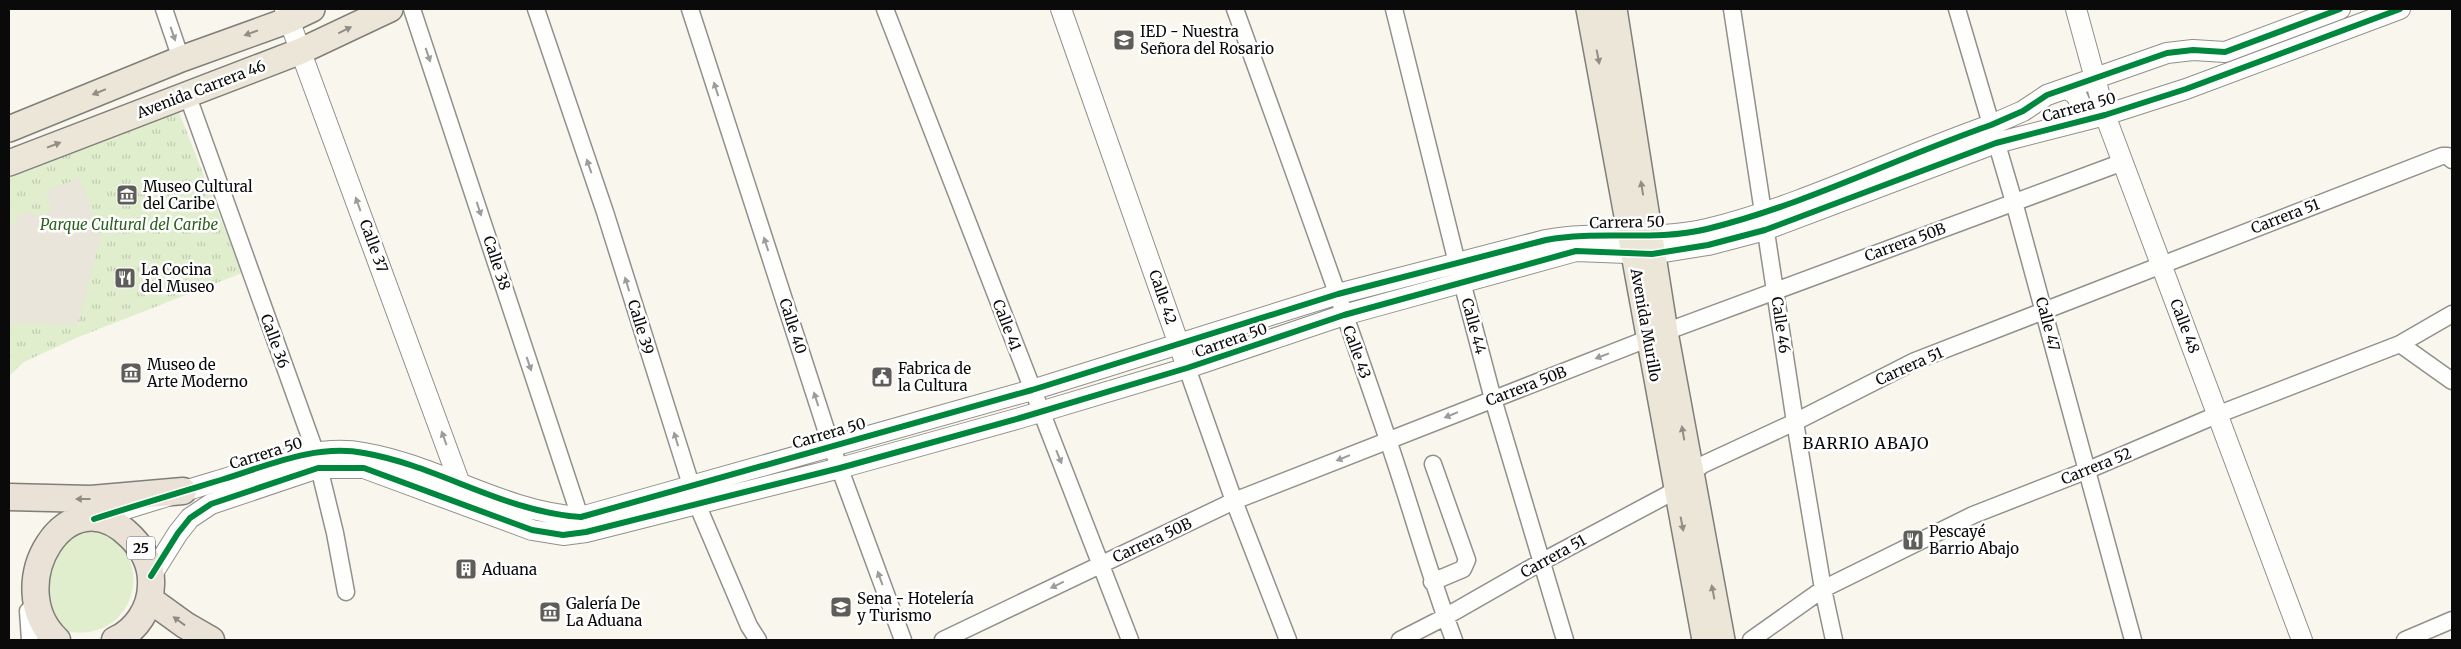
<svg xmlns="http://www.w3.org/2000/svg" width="2461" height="649" font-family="Merriweather,serif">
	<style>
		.grass { fill: #e1eece }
		.park { fill: url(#park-tufts) }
		.plaza { fill: #e9e5da }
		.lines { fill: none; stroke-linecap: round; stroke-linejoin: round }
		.minor-casing { stroke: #92908c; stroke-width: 19 }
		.tertiary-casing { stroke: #92908c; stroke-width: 22 }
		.primary-casing { stroke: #7f7e7a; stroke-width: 28 }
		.trunk-casing { stroke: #7f7e7a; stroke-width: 29 }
		.minor { stroke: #fefefc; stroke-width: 16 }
		.tertiary { stroke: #fefefc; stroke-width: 20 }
		.primary { stroke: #ebe6d7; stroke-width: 25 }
		.trunk { stroke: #eae2d6; stroke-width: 26 }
		.cycleway-casing { stroke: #fff; stroke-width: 9 }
		.cycleway { stroke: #00873e; stroke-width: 6 }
		.oneway { fill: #918e85 }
		.oneway2 { fill: #9c9c9b }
		.oneway3 { fill: #908c84 }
		.labels { text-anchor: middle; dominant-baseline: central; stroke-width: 5; stroke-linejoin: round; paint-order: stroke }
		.shield { fill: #fff; stroke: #545454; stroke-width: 1 }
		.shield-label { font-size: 14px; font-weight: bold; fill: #0a0a0a }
		.poi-label { font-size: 15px; fill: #0a0a0a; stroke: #fff; text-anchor: start }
		.street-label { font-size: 15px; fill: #0a0a0a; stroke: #fff }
		.park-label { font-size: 15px; font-style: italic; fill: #2b5f1e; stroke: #fff }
		.neighbourhood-label { font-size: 16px; letter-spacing: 1px; fill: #0a0a0a; stroke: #fff }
	</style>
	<defs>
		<pattern id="park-tufts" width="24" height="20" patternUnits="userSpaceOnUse" patternTransform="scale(1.25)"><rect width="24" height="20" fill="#e1eece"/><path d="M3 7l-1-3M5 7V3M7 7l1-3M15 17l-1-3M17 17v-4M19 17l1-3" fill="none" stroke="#c0cbb0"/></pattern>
	</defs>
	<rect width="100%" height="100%" fill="#f9f6ed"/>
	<path class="grass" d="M77 531C84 531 93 531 99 533 159 553 136 646 65 631L30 582Z"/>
	<path class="park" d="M179 112 242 273 76 338 24 362 9 376V178Z"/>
	<path class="plaza" d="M80 178 101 237 77 325 18 322 9 327V225L16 222 15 217 32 211 35 217 52 211 45 191Z"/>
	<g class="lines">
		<g class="minor-casing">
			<path id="minor" d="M164 9 181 59
				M412 9 583 526
				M536 9 605 212 697 504 749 626 758 640
				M690 9 831 445 903 640
				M885 9 1130 640
				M1235 9C1287 152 1339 295 1388 440 1411 507 1429 574 1454 640
				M1394 9 1457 263 1493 399 1565 640
				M1732 9 1795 422 1823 589 1834 640
				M1957 9 2014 202 2133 640
				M187 94 315 451 335 533 346 592
				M2400 344 2452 381
				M1187 368 1234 501 1288 640
				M1432 582 1463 569 1467 560 1433 464
				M28 611 30 640
				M943 640 1234 501 1665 332 2123 162
				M1400 640 1445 617 1543 561 1667 495 1702 465 1795 422 1915 361 2442 156H2448L2452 160
				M1751 640 1823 589 1973 515 2088 470 2219 414 2400 344 2452 314
				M2405 640 2452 620"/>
		</g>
		<g class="tertiary-casing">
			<path id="tertiary" d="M285 9 460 484
				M1061 9 1184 359
				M2076 9 2105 115 2302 640
				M2065 89C2082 93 2085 112 2070 122
				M94 519C137 505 181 492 224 479 269 465 316 444 364 453 439 466 503 512 581 517L1032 390 1338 294 1546 240C1599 230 1653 242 1707 229 1805 205 1896 158 1991 125L2023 111 2047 95 2167 53 2193 50 2225 52 2340 9
				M151 576 178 533 190 518 211 504 318 468H364L532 530 563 535 586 532 840 468 1020 418 1187 368 1344 315 1576 251 1652 254 1708 245 1765 230 1996 143 2105 115 2186 89 2400 9"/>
		</g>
		<g class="primary-casing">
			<path id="primary" d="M1589 9 1705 640
				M1614 9 1665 332 1722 640
				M9 129 181 59 289 20 312 9
				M9 163 301 51 390 9"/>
		</g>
		<g class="trunk-casing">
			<path id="trunk" d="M9 497 91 499 183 491
				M149 599 185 625 211 640
				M57 640C0 587 67 472 131 537 144 550 152 567 151 585 151 608 136 631 115 640"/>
		</g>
		<use href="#minor" class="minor"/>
		<use href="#tertiary" class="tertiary"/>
		<use href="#primary" class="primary"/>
		<use href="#trunk" class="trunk"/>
		<g class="cycleway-casing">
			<path id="cycleway" d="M94 519C137 505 181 492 224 479 269 465 316 444 364 453 439 466 503 512 581 517L1032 390 1338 294 1546 240C1599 230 1653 242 1707 229 1805 205 1896 158 1991 125L2023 111 2047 95 2167 53 2193 50 2225 52 2340 9
				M151 576 178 533 190 518 211 504 318 468H364L532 530 563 535 586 532 840 468 1020 418 1187 368 1344 315 1576 251 1652 254 1708 245 1765 230 1996 143 2105 115 2186 89 2400 9"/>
		</g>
		<use href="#cycleway" class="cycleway"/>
	</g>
	<defs><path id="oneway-solid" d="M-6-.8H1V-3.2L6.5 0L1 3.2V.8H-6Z" transform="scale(1.25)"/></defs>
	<g class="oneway">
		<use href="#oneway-solid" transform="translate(345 30) rotate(-26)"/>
		<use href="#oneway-solid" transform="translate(251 33) rotate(160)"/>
		<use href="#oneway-solid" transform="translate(1598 57) rotate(79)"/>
		<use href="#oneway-solid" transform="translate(99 92) rotate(158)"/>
		<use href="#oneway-solid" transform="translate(54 145) rotate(-21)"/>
		<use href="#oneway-solid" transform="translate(1642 188) rotate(-99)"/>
		<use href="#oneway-solid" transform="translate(1683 433) rotate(-100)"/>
		<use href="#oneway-solid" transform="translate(1682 524) rotate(79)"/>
		<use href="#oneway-solid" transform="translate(1713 592) rotate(-101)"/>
	</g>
	<g class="oneway2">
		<use href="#oneway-solid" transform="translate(173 34) rotate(71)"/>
		<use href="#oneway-solid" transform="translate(428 55) rotate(71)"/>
		<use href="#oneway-solid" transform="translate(716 89) rotate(-108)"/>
		<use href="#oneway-solid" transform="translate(589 166) rotate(-109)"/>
		<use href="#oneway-solid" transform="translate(358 204) rotate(-110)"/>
		<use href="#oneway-solid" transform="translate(479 209) rotate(72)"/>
		<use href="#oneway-solid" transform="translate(766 244) rotate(-108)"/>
		<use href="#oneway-solid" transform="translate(627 284) rotate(-107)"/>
		<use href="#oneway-solid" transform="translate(1602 356) rotate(159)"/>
		<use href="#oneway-solid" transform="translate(529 364) rotate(71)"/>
		<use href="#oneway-solid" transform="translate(816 399) rotate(-108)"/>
		<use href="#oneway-solid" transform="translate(1451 415) rotate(158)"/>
		<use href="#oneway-solid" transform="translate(444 438) rotate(-110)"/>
		<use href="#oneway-solid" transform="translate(676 439) rotate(-107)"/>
		<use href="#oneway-solid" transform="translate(1059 457) rotate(68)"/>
		<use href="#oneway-solid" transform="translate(1343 458) rotate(158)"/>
		<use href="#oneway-solid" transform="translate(880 578) rotate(-110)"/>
		<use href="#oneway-solid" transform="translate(1057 585) rotate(154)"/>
	</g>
	<g class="oneway3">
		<use href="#oneway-solid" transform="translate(83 499) rotate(180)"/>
		<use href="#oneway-solid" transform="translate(179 621) rotate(-144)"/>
	</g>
	<defs>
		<g id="school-square" transform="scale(1.125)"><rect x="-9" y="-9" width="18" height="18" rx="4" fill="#5e5d59" stroke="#fff"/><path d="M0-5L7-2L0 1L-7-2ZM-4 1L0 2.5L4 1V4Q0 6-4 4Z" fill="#fff"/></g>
		<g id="museum-square" transform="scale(1.125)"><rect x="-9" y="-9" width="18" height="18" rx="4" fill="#5e5d59" stroke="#fff"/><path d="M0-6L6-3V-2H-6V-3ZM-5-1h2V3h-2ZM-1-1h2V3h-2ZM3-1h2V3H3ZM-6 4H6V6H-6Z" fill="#fff"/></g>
		<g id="restaurant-square" transform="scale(1.125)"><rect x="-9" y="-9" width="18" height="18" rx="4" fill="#5e5d59" stroke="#fff"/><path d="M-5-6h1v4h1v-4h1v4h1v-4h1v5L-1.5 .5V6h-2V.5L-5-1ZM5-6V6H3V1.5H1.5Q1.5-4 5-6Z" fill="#fff"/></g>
		<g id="civic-square" transform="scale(1.125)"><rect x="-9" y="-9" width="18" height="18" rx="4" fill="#5e5d59" stroke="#fff"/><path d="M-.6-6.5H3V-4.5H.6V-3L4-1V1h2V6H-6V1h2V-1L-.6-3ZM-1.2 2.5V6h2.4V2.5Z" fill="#fff"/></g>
		<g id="building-square" transform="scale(1.125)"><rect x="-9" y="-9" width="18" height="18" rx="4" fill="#5e5d59" stroke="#fff"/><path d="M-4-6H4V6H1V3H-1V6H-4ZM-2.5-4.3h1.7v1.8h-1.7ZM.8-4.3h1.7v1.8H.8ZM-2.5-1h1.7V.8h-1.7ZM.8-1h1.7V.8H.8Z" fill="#fff"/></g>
		<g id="university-square" transform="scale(1.125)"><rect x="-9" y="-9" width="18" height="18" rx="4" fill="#5e5d59" stroke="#fff"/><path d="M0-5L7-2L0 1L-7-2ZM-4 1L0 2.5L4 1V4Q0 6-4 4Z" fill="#fff"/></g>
	</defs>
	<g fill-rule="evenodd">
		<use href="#school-square" x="1124" y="40"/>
		<use href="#museum-square" x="127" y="195"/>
		<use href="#restaurant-square" x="125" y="278"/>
		<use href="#museum-square" x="131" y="373"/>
		<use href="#civic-square" x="882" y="377"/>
		<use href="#restaurant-square" x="1913" y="540"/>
		<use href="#building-square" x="466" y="569"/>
		<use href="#university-square" x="841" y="607"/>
		<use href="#museum-square" x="550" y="612"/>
	</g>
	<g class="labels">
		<rect class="shield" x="127" y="536.5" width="28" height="23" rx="4"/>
		<g class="shield-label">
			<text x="141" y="548">25</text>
		</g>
		<g class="poi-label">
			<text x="1140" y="31">IED - Nuestra<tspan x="1140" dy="17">Señora del Rosario</tspan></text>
			<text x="143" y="186">Museo Cultural<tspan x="143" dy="17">del Caribe</tspan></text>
			<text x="141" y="269">La Cocina<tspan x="141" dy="17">del Museo</tspan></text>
			<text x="147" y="364">Museo de<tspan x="147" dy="17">Arte Moderno</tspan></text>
			<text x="898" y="368">Fabrica de<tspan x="898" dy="17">la Cultura</tspan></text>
			<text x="1929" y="531">Pescayé<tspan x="1929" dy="17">Barrio Abajo</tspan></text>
			<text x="482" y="569">Aduana</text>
			<text x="857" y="598">Sena - Hotelería<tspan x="857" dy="17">y Turismo</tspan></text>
			<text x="566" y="603">Galería De<tspan x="566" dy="17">La Aduana</tspan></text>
		</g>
		<g class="street-label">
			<text transform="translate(201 89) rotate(-21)">Avenida Carrera 46</text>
			<text transform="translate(2079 107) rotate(-15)">Carrera 50</text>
			<text transform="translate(2285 216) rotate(-21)">Carrera 51</text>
			<text transform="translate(1627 222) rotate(-1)">Carrera 50</text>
			<text transform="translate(1905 242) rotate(-20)">Carrera 50B</text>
			<text transform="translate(374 246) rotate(70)">Calle 37</text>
			<text transform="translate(497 263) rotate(72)">Calle 38</text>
			<text transform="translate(1163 297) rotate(71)">Calle 42</text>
			<text transform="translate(2048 324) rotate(75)">Calle 47</text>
			<text transform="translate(1007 325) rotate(69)">Calle 41</text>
			<text transform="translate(1646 325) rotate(80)">Avenida Murillo</text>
			<text transform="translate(1781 325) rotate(82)">Calle 46</text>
			<text transform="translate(793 326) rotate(72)">Calle 40</text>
			<text transform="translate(1474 326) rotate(75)">Calle 44</text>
			<text transform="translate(2185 326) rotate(69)">Calle 48</text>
			<text transform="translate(641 327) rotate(73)">Calle 39</text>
			<text transform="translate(1231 340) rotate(-19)">Carrera 50</text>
			<text transform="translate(275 341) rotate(70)">Calle 36</text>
			<text transform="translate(1357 352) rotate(70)">Calle 43</text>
			<text transform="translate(1909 366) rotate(-24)">Carrera 51</text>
			<text transform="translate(1526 386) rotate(-21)">Carrera 50B</text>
			<text transform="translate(829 433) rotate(-16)">Carrera 50</text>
			<text transform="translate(266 453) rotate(-17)">Carrera 50</text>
			<text transform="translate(2096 466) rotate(-22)">Carrera 52</text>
			<text transform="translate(1152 540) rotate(-25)">Carrera 50B</text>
			<text transform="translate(1553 556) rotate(-29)">Carrera 51</text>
		</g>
		<g class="park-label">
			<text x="129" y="224">Parque Cultural del Caribe</text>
		</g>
		<g class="neighbourhood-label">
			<text x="1866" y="443">BARRIO ABAJO</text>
		</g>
	</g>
	<rect width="2461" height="649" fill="none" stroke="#0a0a0a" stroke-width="20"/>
</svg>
